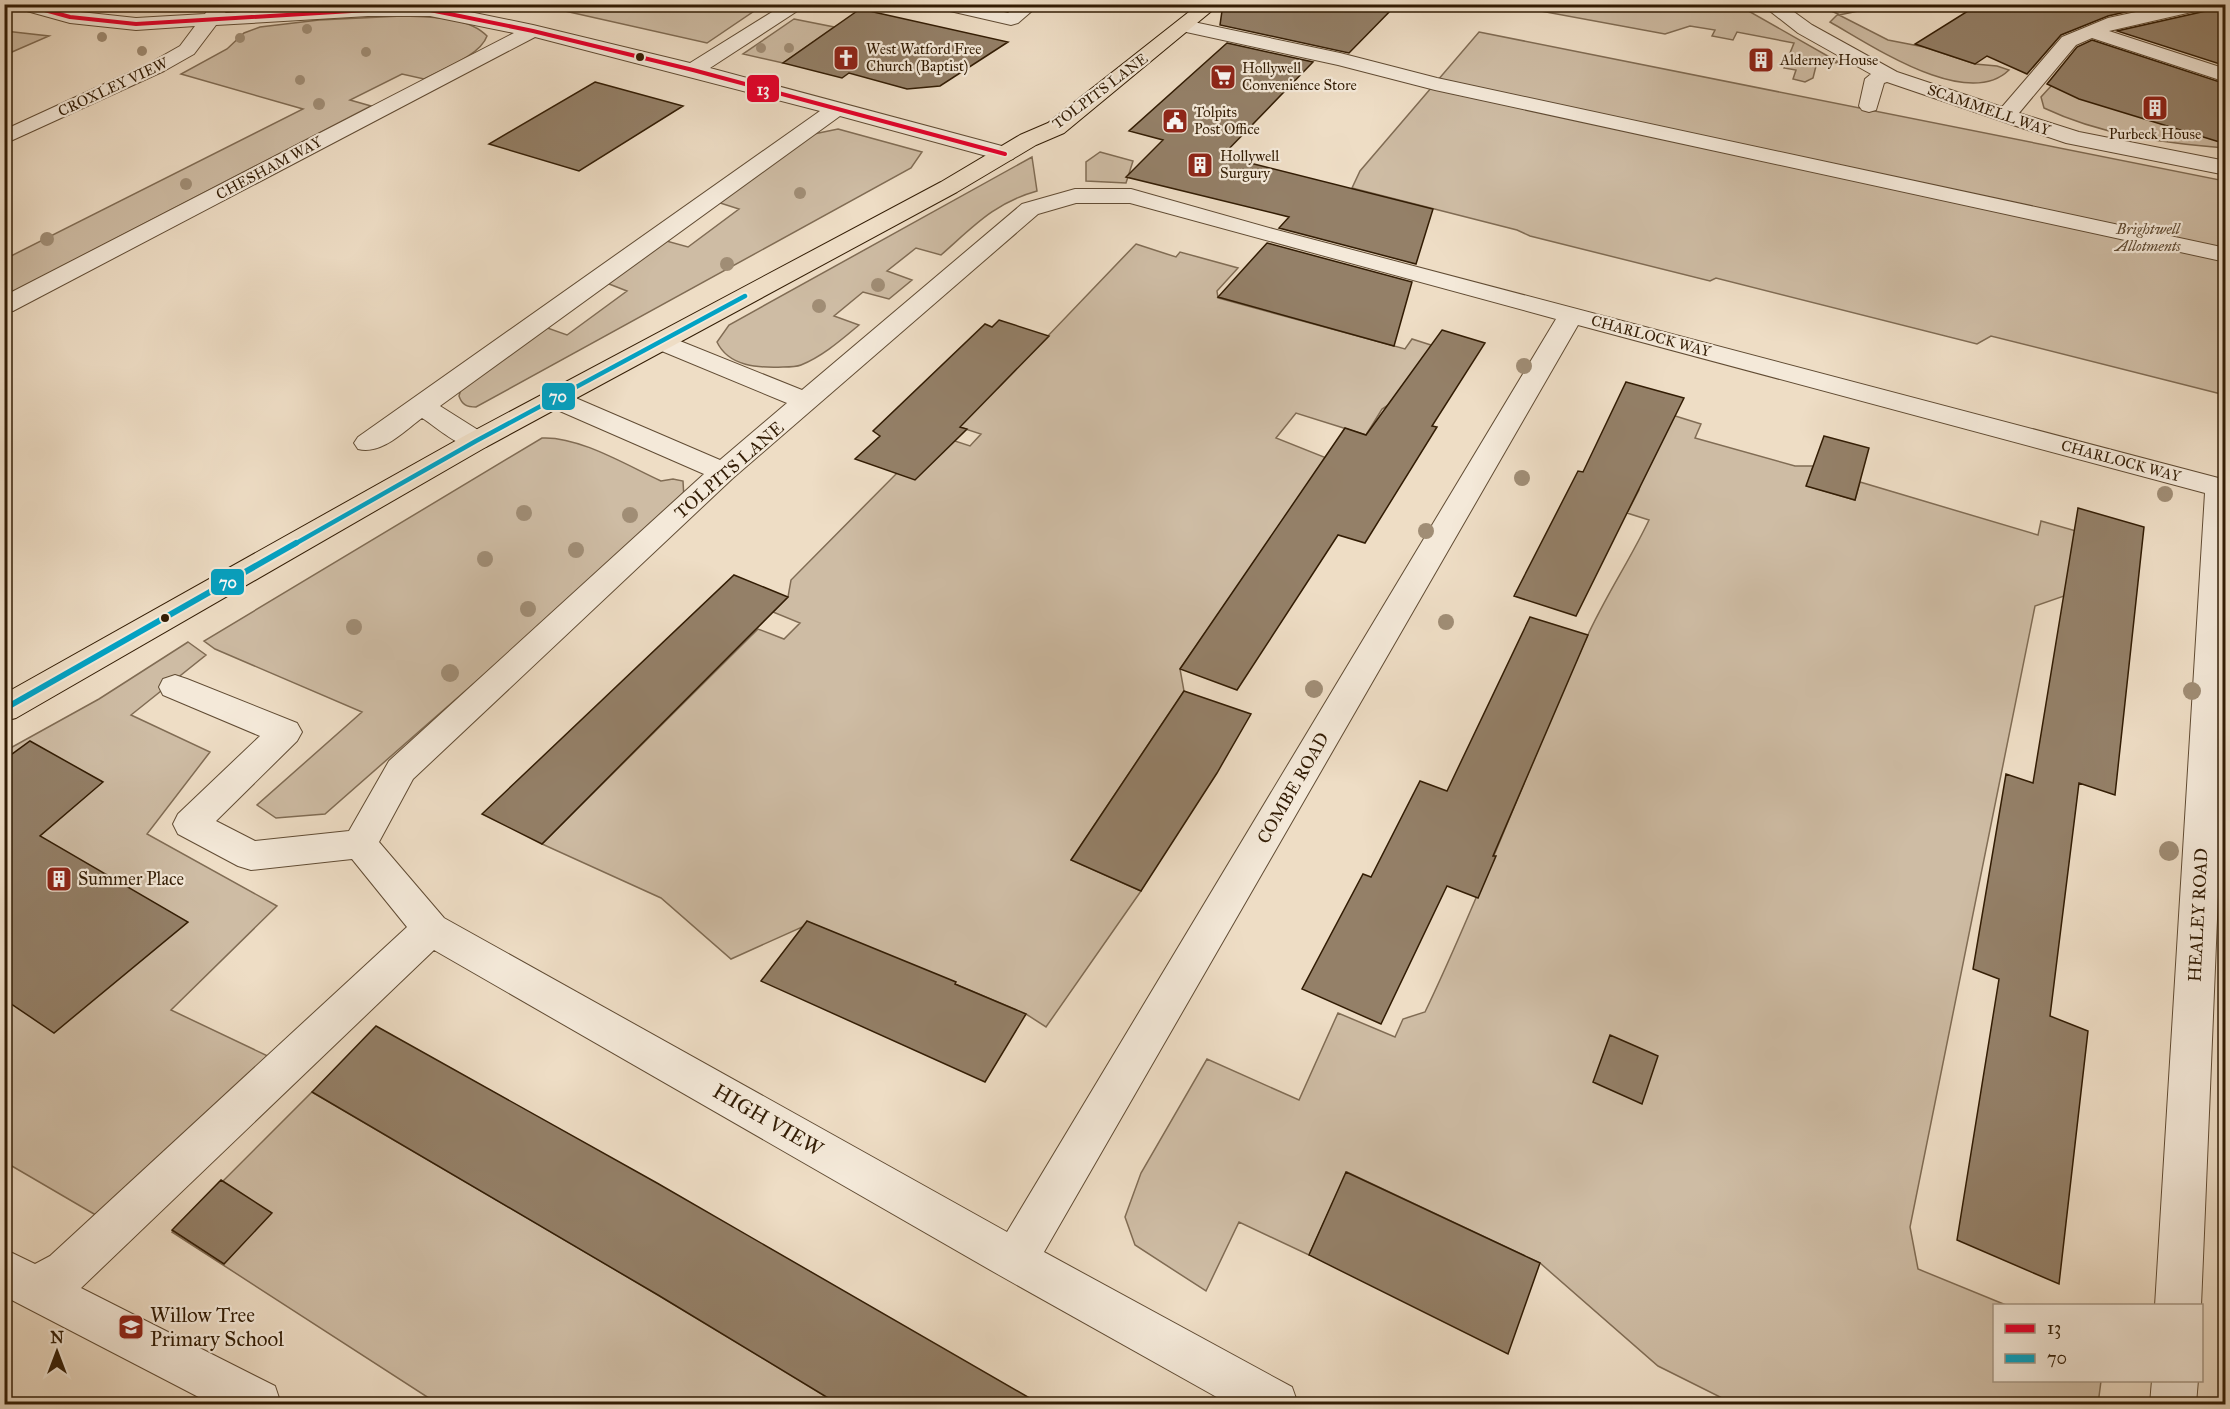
<svg xmlns="http://www.w3.org/2000/svg" width="2230" height="1409" font-family="'IM FELL Great Primer',serif">
	<style>
		.green { fill: #cebca4; stroke: #806c54; stroke-width: 1.5 }
		.building { fill: #948068; stroke: #321c04; stroke-width: 1.5 }
		.lines { fill: none; stroke-linecap: round; stroke-linejoin: round }
		.minor-casing { stroke: #614c34; stroke-width: 2 }
		.major-casing { stroke: #321c04; stroke-width: 2 }
		.minor { fill: #f4e9d9; fill-rule: evenodd }
		.major { fill: #eeddc5; fill-rule: evenodd }
		.bus-1-casing { stroke: #f4e9d9; stroke-width: 7 }
		.bus-2-far1-casing { stroke: #f4e9d9; stroke-width: 8 }
		.bus-2-casing { stroke: #f4e9d9; stroke-width: 10 }
		.bus-1 { stroke: #e4002b; stroke-width: 4 }
		.bus-2-far1 { stroke: #02a2c4; stroke-width: 4.5 }
		.bus-2 { stroke: #02a2c4; stroke-width: 6 }
		.tree { fill: #a08d75 }
		.bus-dot { fill: #321c04; stroke: #f4e9d9; stroke-width: 2 }
		.labels { text-anchor: middle; dominant-baseline: central; stroke-width: 4.5; stroke-linejoin: round; paint-order: stroke }
		.far-poi-label { font-size: 15px; fill: #321c04; stroke: #f4e9d9; text-anchor: start }
		.far-street-label { font-size: 15px; fill: #321c04; stroke: #f4e9d9 }
		.far-park-label { font-size: 15px; font-style: italic; fill: #614c34; stroke: #f4e9d9 }
		.street-label { font-size: 18px; fill: #321c04; stroke: #f4e9d9 }
		.poi-label { font-size: 18px; fill: #321c04; stroke: #f4e9d9; text-anchor: start }
		.near-street-label { font-size: 21px; fill: #321c04; stroke: #f4e9d9 }
		.near-poi-label { font-size: 21px; fill: #321c04; stroke: #f4e9d9; text-anchor: start }
		.line-badge { stroke: #f4e9d9; stroke-width: 2 }
		.badge-label { font-size: 16px; text-anchor: middle; font-weight: bold; fill: #fff }
	</style>
	<rect width="100%" height="100%" fill="#eeddc5"/>
	<filter id="stains"><feTurbulence type="fractalNoise" baseFrequency=".00333" numOctaves="4"/><feColorMatrix values="0 0 0 0 .2 0 0 0 0 .09 0 0 0 0 .02 0 0 0 .5 -.17"/></filter>
	<radialGradient id="worn" r=".72"><stop offset=".6" stop-color="#630" stop-opacity="0"/><stop offset="1" stop-color="#630" stop-opacity=".3"/></radialGradient>
	<path class="green" d="M676 5 687 7 691 4 763 5 707 43 538 5Z
		M1538 5H1738L1840 63 1823 62 1816 66 1813 78 1805 82 1793 79 1796 70 1784 68 1794 43 1737 32 1733 40 1712 36 1715 30 1690 26 1665 34 1535 10Z
		M1818 5H1887L1839 15 1888 40 1924 47 1975 64 1997 66 2009 70C1967 111 1871 45 1830 22L1838 14Z
		M402 16C428 17 468 16 487 36 480 56 442 69 424 79L402 74 350 100 371 106 5 296V259L303 109 181 74 227 49 244 33 260 27 319 20Z
		M794 19 834 27 783 63 743 54Z
		M5 31 49 36 5 55Z
		M1479 32 2225 181V395L1991 336 1977 344 1716 278 1710 281 1530 236 1517 230 1352 188 1360 171Z
		M2108 49 2225 134V148C2163 143 2101 135 2044 108L2041 97 2051 86Z
		M838 129 922 152 911 168 476 407C467 407 462 405 459 396L461 389 542 326 567 335 627 291 604 282 663 240 688 247 739 209 717 202 809 135Z
		M1100 152 1133 161 1126 183 1086 181V162Z
		M1032 157 1037 191C994 203 973 227 941 255L916 248 887 271 912 280 889 299 863 292 834 316 859 325C841 340 823 356 801 365 796 367 789 367 783 367 759 368 729 367 717 342L729 325Z
		M1136 244 1176 257 1180 252 1238 268 1217 291 1218 298 1405 349 1412 339 1434 346 1416 387 1382 409 1366 435 1296 413 1276 438 1334 461 1257 559 1180 669 1184 691 1071 860 1141 891 1046 1027 1026 1014 811 923 731 959 661 898 542 844 758 629 784 639 800 623 773 612 788 597 791 580 897 473 952 440 970 446 981 434 947 423 998 388Z
		M1656 410 1701 424 1695 438 1795 466H1813L1807 486 1855 500 1860 482 2038 535 2041 521 2097 537 2090 587 2035 606 1910 1227 1918 1269 2006 1305 1994 1306V1380L2101 1381 2098 1404H1734L1658 1366 1540 1263 1347 1172 1309 1255 1239 1222 1206 1291 1135 1245 1125 1217 1141 1173 1207 1059 1299 1100 1338 1013 1395 1037 1403 1019 1425 1012C1484 889 1530 761 1587 637 1605 597 1630 560 1649 520L1627 513 1639 490Z
		M542 438C579 436 628 466 661 481L673 479 683 481 684 499 325 814 276 818 257 805 362 712 215 649 204 641Z
		M188 642 206 655 131 715 210 752 147 834 277 906 171 1010 274 1059 106 1221 5 1162V751L99 699Z
		M312 1092 658 1295 838 1404H438L172 1232Z"/>
	<path class="building" d="M1223 4H1397L1349 53 1220 25Z
		M1979 4H2160L2108 16 2061 35 2027 74 1987 56 1975 64 1915 44Z
		M2213 4H2226V66L2117 31 2210 10Z
		M860 9 1008 42 940 86 907 89 849 73 842 78 783 63Z
		M2092 40 2226 84V144L2079 99 2047 84 2077 47Z
		M1227 43 1313 62 1222 156 1433 209 1416 264 1279 228 1289 217 1126 177 1163 140 1129 131Z
		M595 82 683 106 579 171 489 144Z
		M1267 243 1412 282 1394 346 1218 297Z
		M999 320 1049 336 960 427 967 429 915 480 855 459 880 436 873 431 985 324 992 327Z
		M1442 330 1485 343 1432 426 1437 427 1365 543 1338 535 1237 690 1180 669 1345 428 1366 435Z
		M1626 382 1684 398 1576 616 1514 596 1578 471 1583 472Z
		M1824 436 1869 448 1855 500 1806 486Z
		M2078 508 2144 527 2115 795 2079 783 2050 1016 2088 1031 2059 1284 1957 1240 1999 979 1973 969 2006 774 2033 783Z
		M734 575 788 597 542 844 482 814Z
		M1530 617 1588 635 1493 856H1496L1478 898 1447 886 1381 1024 1302 989 1363 874 1371 877 1420 781 1447 791Z
		M1184 691 1251 714 1217 773 1141 891 1071 860Z
		M30 741 103 782 40 836 188 922 54 1033 4 999V760Z
		M807 921 956 982 955 984 1026 1014 985 1082 761 981Z
		M376 1026 657 1183 1040 1404H838L658 1295 312 1092Z
		M1610 1035 1658 1056 1642 1104 1593 1082Z
		M1346 1172 1540 1263 1508 1354 1309 1255Z
		M221 1180 272 1213 224 1264 172 1230Z"/>
	<g class="lines">
		<g class="minor-casing">
			<path id="minor" d="M14 4H46L71 11 136 18 205 14C211 6 214 3 225 6L227 10 225 13 365 4H431L533 25 690 63 785 4H808L710 68 1013 149 1016 154 1013 159 1005 161 840 116 440 406 486 435 490 441 486 447C463 453 441 430 422 418 404 431 382 455 358 449L354 443 358 437 820 111 535 37 13 311 4 313V296L514 33 430 16H368L216 25 194 54 164 71 4 144V130L150 63 180 46 195 26 136 30 70 23 16 8Z
				M935 4H972L1008 13 1018 4H1040L1018 23 1011 25 937 8Z
				M1761 4H1783L1812 25 1897 72 2002 107 2062 37 2108 18 2173 4H2211L2209 8 2109 31 2226 69V82L2092 38 2076 45 2019 113 2079 132 2226 161V175L2066 143 1887 82 1884 83 1876 110 1869 112 1862 110 1859 106 1865 79 1871 74 1798 33Z
				M1184 20 1340 53 1437 78 2226 248V262L1435 90 1338 65 1177 30 1174 26 1177 22Z
				M1075 189H1131L1273 229 2226 480V702L2201 1306H2155L2205 493 1578 325 1044 1252 1292 1387 1298 1404H1229L999 1275 434 950 81 1288 275 1386 281 1404H212L4 1296V1249L35 1264 50 1256 407 927 352 859 251 870 238 866 178 834 173 824 178 814 260 736 163 695 159 687 163 679 175 675 187 679 297 723 302 732 297 741 216 821 255 841 349 831 389 761 704 474 546 405 542 399 546 393 555 391 564 393 720 460 787 403 652 347 648 342 652 337 661 334 670 337 802 390 1022 204ZM1076 203H1130L1556 319 1007 1232 444 918 379 842 413 779 733 478 1038 214Z
				M2152 1380H2198L2196 1404H2150Z"/>
		</g>
		<g class="major-casing">
			<path id="major" d="M1199 4H1220L1064 133 1036 145 957 192 486 447 16 718 4 721V694L466 435 941 182 1020 135 1048 123Z"/>
		</g>
		<use href="#minor" class="minor"/>
		<use href="#major" class="major"/>
		<g class="bus-1-casing">
			<path id="bus-1" d="M23 4 70 17 136 24 368 10H430L533 31 693 70 1005 154"/>
		</g>
		<g class="bus-2-far1-casing">
			<path id="bus-2-far1" d="M293 545 476 441 745 296"/>
		</g>
		<g class="bus-2-casing">
			<path id="bus-2" d="M4 709 296 543"/>
		</g>
		<use href="#bus-1" class="bus-1"/>
		<use href="#bus-2-far1" class="bus-2-far1"/>
		<use href="#bus-2" class="bus-2"/>
	</g>
	<g class="tree">
		<circle cx="307" cy="29" r="5"/>
		<circle cx="102" cy="37" r="5"/>
		<circle cx="240" cy="38" r="5"/>
		<circle cx="761" cy="48" r="5"/>
		<circle cx="789" cy="48" r="5"/>
		<circle cx="142" cy="51" r="5"/>
		<circle cx="366" cy="52" r="5"/>
		<circle cx="300" cy="80" r="5"/>
		<circle cx="319" cy="104" r="6"/>
		<circle cx="186" cy="184" r="6"/>
		<circle cx="800" cy="193" r="6"/>
		<circle cx="47" cy="239" r="7"/>
		<circle cx="727" cy="264" r="7"/>
		<circle cx="878" cy="285" r="7"/>
		<circle cx="819" cy="306" r="7"/>
		<circle cx="1524" cy="366" r="8"/>
		<circle cx="1522" cy="478" r="8"/>
		<circle cx="2165" cy="494" r="8"/>
		<circle cx="524" cy="513" r="8"/>
		<circle cx="630" cy="515" r="8"/>
		<circle cx="1426" cy="531" r="8"/>
		<circle cx="576" cy="550" r="8"/>
		<circle cx="485" cy="559" r="8"/>
		<circle cx="528" cy="609" r="8"/>
		<circle cx="1446" cy="622" r="8"/>
		<circle cx="354" cy="627" r="8"/>
		<circle cx="450" cy="673" r="9"/>
		<circle cx="1314" cy="689" r="9"/>
		<circle cx="2192" cy="691" r="9"/>
		<circle cx="2169" cy="851" r="10"/>
	</g>
	<defs>
		<g id="church-square" transform="scale(1.35)"><rect x="-9" y="-9" width="18" height="18" rx="4" fill="#8f2418" stroke="#f4e9d9"/><path d="M-1.2-6h2.4v3.5h3.3v2.4h-3.3V6h-2.4V-.1h-3.3v-2.4h3.3Z" fill="#fff"/></g>
		<g id="building-square" transform="scale(1.35)"><rect x="-9" y="-9" width="18" height="18" rx="4" fill="#8f2418" stroke="#f4e9d9"/><path d="M-4-6H4V6H1V3H-1V6H-4ZM-2.5-4.3h1.7v1.8h-1.7ZM.8-4.3h1.7v1.8H.8ZM-2.5-1h1.7V.8h-1.7ZM.8-1h1.7V.8H.8Z" fill="#fff"/></g>
		<g id="supermarket-square" transform="scale(1.35)"><rect x="-9" y="-9" width="18" height="18" rx="4" fill="#8f2418" stroke="#f4e9d9"/><path d="M-6-5.5h2.5l.6 2H6L4.5 2H-2.5L-4.4-4H-6ZM-1.5 3.2a1.3 1.3 0 1 0 .1 0ZM3 3.2a1.3 1.3 0 1 0 .1 0Z" fill="#fff"/></g>
		<g id="civic-square" transform="scale(1.35)"><rect x="-9" y="-9" width="18" height="18" rx="4" fill="#8f2418" stroke="#f4e9d9"/><path d="M-.6-6.5H3V-4.5H.6V-3L4-1V1h2V6H-6V1h2V-1L-.6-3ZM-1.2 2.5V6h2.4V2.5Z" fill="#fff"/></g>
		<g id="school-square" transform="scale(1.35)"><rect x="-9" y="-9" width="18" height="18" rx="4" fill="#8f2418" stroke="#f4e9d9"/><path d="M0-5L7-2L0 1L-7-2ZM-4 1L0 2.5L4 1V4Q0 6-4 4Z" fill="#fff"/></g>
	</defs>
	<g fill-rule="evenodd">
		<use href="#church-square" x="846" y="58"/>
		<use href="#building-square" x="1761" y="60"/>
		<use href="#supermarket-square" x="1223" y="77"/>
		<use href="#building-square" x="2155" y="108"/>
		<use href="#civic-square" x="1175" y="121"/>
		<use href="#building-square" x="1200" y="165"/>
		<use href="#building-square" x="59" y="879"/>
		<use href="#school-square" x="131" y="1327"/>
	</g>
	<g class="bus-dot">
		<circle cx="640" cy="57" r="5"/>
		<circle cx="165" cy="618" r="5"/>
	</g>
	<g class="labels">
		<g class="far-poi-label">
			<text x="866" y="49">West Watford Free<tspan x="866" dy="17">Church (Baptist)</tspan></text>
			<text x="1780" y="60">Alderney House</text>
			<text x="1242" y="68">Hollywell<tspan x="1242" dy="17">Convenience Store</tspan></text>
			<text x="1194" y="112">Tolpits<tspan x="1194" dy="17">Post Office</tspan></text>
			<text x="2155" y="134" text-anchor="middle">Purbeck House</text>
			<text x="1220" y="156">Hollywell<tspan x="1220" dy="17">Surgury</tspan></text>
		</g>
		<g class="far-street-label">
			<text transform="translate(113 87) rotate(-25)">CROXLEY VIEW</text>
			<text transform="translate(1100 91) rotate(-37)">TOLPITS LANE</text>
			<text transform="translate(1989 110) rotate(19)">SCAMMELL WAY</text>
			<text transform="translate(269 168) rotate(-28)">CHESHAM WAY</text>
			<text transform="translate(1651 336) rotate(15)">CHARLOCK WAY</text>
			<text transform="translate(2121 461) rotate(15)">CHARLOCK WAY</text>
		</g>
		<g class="far-park-label">
			<text x="2148" y="229">Brightwell<tspan x="2148" dy="17">Allotments</tspan></text>
		</g>
		<g class="street-label">
			<text transform="translate(729 470) rotate(-41)">TOLPITS LANE</text>
			<text transform="translate(1293 788) rotate(-60)">COMBE ROAD</text>
			<text transform="translate(2198 915) rotate(-87)">HEALEY ROAD</text>
		</g>
		<g class="poi-label">
			<text x="78" y="879">Summer Place</text>
		</g>
		<g class="near-street-label">
			<text transform="translate(768 1120) rotate(30)">HIGH VIEW</text>
		</g>
		<g class="near-poi-label">
			<text x="150" y="1315">Willow Tree<tspan x="150" dy="24">Primary School</tspan></text>
		</g>
	</g>
	<g class="line-badge">
		<rect x="746" y="74" width="34" height="29" rx="6" fill="#e4002b"/>
		<rect x="541" y="382" width="35" height="29" rx="6" fill="#02a2c4"/>
		<rect x="210" y="568" width="35" height="28" rx="6" fill="#02a2c4"/>
	</g>
	<g class="badge-label">
		<text x="763" y="95">13</text>
		<text x="558" y="402">70</text>
		<text x="228" y="588">70</text>
	</g>
	<rect width="2230" height="1409" fill="none" stroke="#eeddc5" stroke-width="24"/>
	<rect x="6" y="6" width="2218" height="1397" fill="none" stroke="#321c04" stroke-width="3"/>
	<rect x="12" y="12" width="2206" height="1385" fill="none" stroke="#321c04" stroke-width="1.5"/>
	<rect x="1993" y="1304" width="210" height="78" fill="#f4e9d9" stroke="#a69784" stroke-width="1.5"/>
	<rect x="2005" y="1324" width="30" height="9" fill="#e4002b" stroke="#a69784" stroke-width="1.5"/>
	<text x="2047" y="1334" font-size="18" fill="#321c04">13</text>
	<rect x="2005" y="1354" width="30" height="9" fill="#02a2c4" stroke="#a69784" stroke-width="1.5"/>
	<text x="2047" y="1364" font-size="18" fill="#321c04">70</text>
	<g transform="translate(57 1352)" stroke="#f4e9d9" stroke-width="4.5" paint-order="stroke">
	<path d="M0-4.5L10 22L0 15L-10 22Z" fill="#321c04"/>
	<text y="-9" font-size="16" font-weight="bold" text-anchor="middle" fill="#321c04">N</text>
	</g>
	<rect width="100%" height="100%" filter="url(#stains)"/>
	<rect width="100%" height="100%" fill="url(#worn)"/>
</svg>
